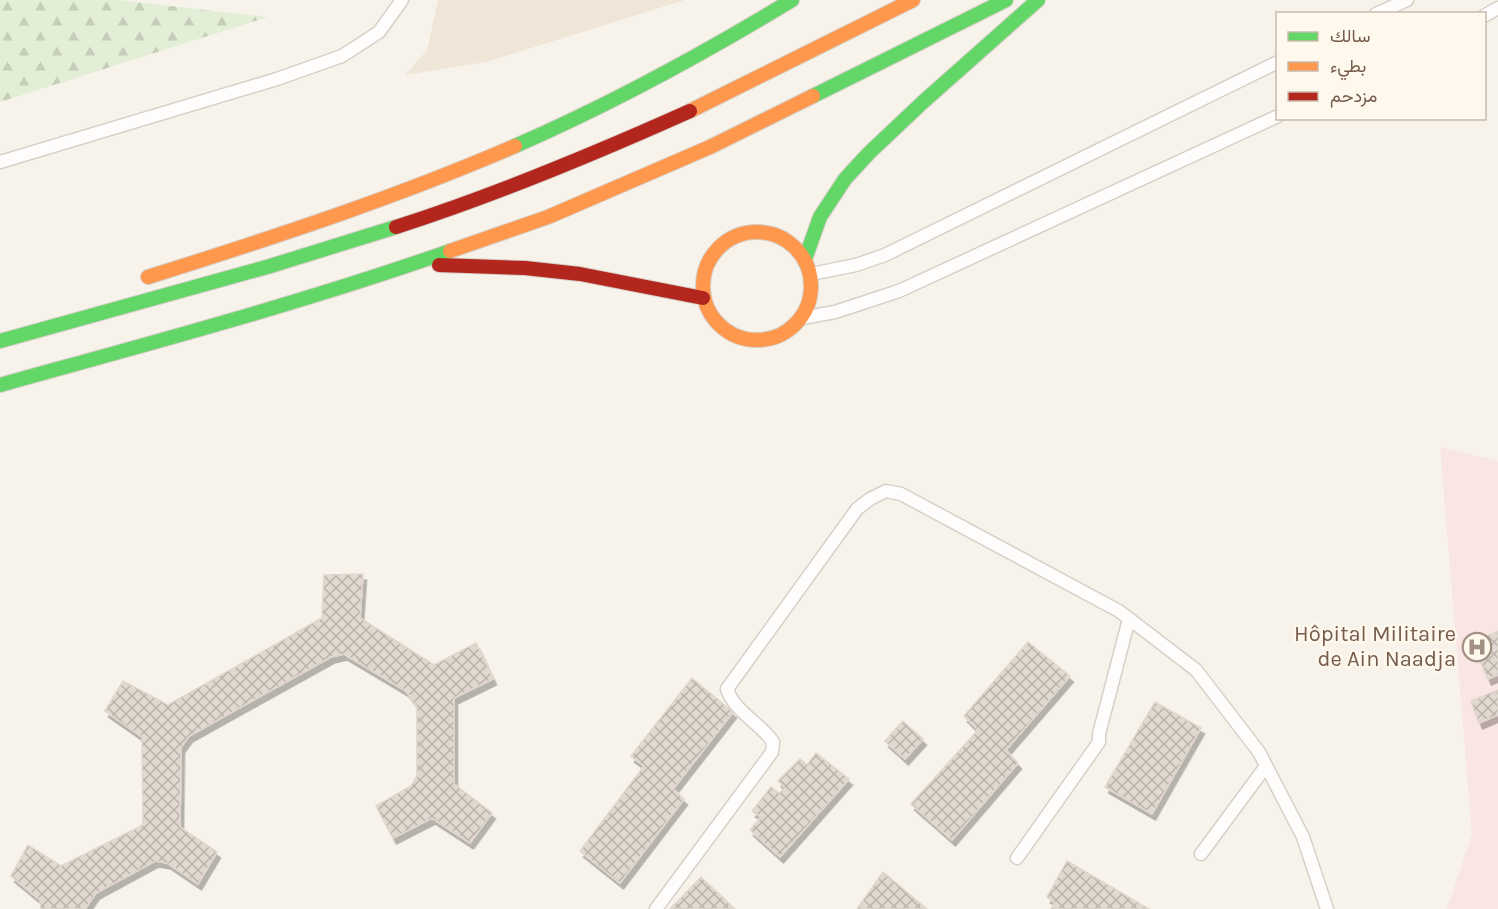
<svg xmlns="http://www.w3.org/2000/svg" width="1498" height="909" font-family="Karla,Vazirmatn,sans-serif">
	<style>
		.residential { fill: #f0e6d8 }
		.medical { fill: #f9e5e3 }
		.forest { fill: url(#forest-firs) }
		.building { fill: url(#building-cross-hatch); stroke: #e0d6cd; stroke-width: 1.5; filter: url(#shadow) }
		.lines { fill: none; stroke-linecap: round; stroke-linejoin: round }
		.lane-casing { stroke: #d6d0c9; stroke-width: 15 }
		.fast-casing { stroke: #d5cec6; stroke-width: 16 }
		.slow-casing { stroke: #d5cec6; stroke-width: 16 }
		.jam-casing { stroke: #d5cec6; stroke-width: 16 }
		.lane { stroke: #fefdfc; stroke-width: 12 }
		.fast { stroke: #63d668; stroke-width: 14 }
		.slow { stroke: #ff974d; stroke-width: 14 }
		.jam { stroke: #b3261e; stroke-width: 14 }
		.labels { text-anchor: middle; dominant-baseline: central; stroke-width: 5; stroke-linejoin: round; paint-order: stroke }
		.poi-label { font-size: 22px; fill: #755c4b; stroke: #fff8ec; text-anchor: end }
	</style>
	<defs>
		<pattern id="forest-firs" width="22" height="20" patternUnits="userSpaceOnUse" patternTransform="scale(1.5)"><rect width="22" height="20" fill="#e3eed6"/><path d="M5 1l3.5 6h-7zM16 11l3.5 6h-7z" fill="#c6ceb9"/></pattern>
		<pattern id="building-cross-hatch" width="8" height="8" patternUnits="userSpaceOnUse" patternTransform="scale(1.5)"><rect width="8" height="8" fill="#e1d9d0"/><path d="M0 0l8 8M0 8l8-8" fill="none" stroke="#bbb3ab"/></pattern>
		<filter id="shadow"><feDropShadow dx="3.5" dy="6" stdDeviation="0" flood-color="#0004"/></filter>
	</defs>
	<rect width="100%" height="100%" fill="#f7f3eb"/>
	<path class="residential" d="M438 0H685L486 62 405 75 427 50Z"/>
	<path class="medical" d="M1440 447 1498 461V909H1447L1472 834Z"/>
	<path class="forest" d="M0 0H119L268 17 0 102Z"/>
	<path class="building" d="M363 574 360 618 434 665 476 643 493 679 454 698V784L492 813 470 843 432 818 393 838 376 806 411 786 417 776V706L406 691 344 654 331 657 189 736 181 747 180 827 217 852 198 884 167 863 155 861 96 893 85 909H41L40 900 11 876 28 845 61 866 143 825 142 737 105 711 123 681 168 705 322 618 324 575Z
		M1498 631V675L1488 679 1472 642Z
		M1028 642 1070 676 1006 750 1018 763 952 840 911 804 978 730 964 716Z
		M692 678 733 712 673 789 684 799 620 883 580 851 644 766 631 756Z
		M1498 690V715L1479 723 1471 701Z
		M1155 702 1201 728 1152 814 1105 787Z
		M903 721 923 739 905 759 885 741Z
		M816 753 849 779 780 857 750 830 761 817 752 811 771 787 779 793 785 788 778 781 800 759 807 765Z
		M1067 861 1149 909H1051L1055 903 1047 897Z
		M883 872 927 909H857Z
		M701 877 735 909H670Z"/>
	<g class="lines">
		<g class="lane-casing">
			<path id="lane" d="M1376 14 1407 0
				M1484 16 1498 8
				M0 162 277 79 342 56 379 32 402 0
				M811 274 856 265 885 255 1278 62
				M802 318 835 312 899 291 1278 116
				M1201 854 1266 766
				M1017 858 1099 742V734L1129 619
				M656 909 772 752 773 742C760 723 734 711 727 689L857 509 870 499 886 491 901 494 1119 611 1196 670 1259 752 1303 837 1327 909"/>
		</g>
		<g class="fast-casing">
			<path id="fast" d="M813 96 1006 0
				M515 146C611 104 703 54 792 0
				M805 259 820 217 845 179 869 153 923 102 1038 0
				M0 341 267 267 396 227
				M0 385C151 343 302 303 450 251"/>
		</g>
		<g class="slow-casing">
			<path id="slow" d="M690 111 913 0
				M703 286a54 54 0 1 1 108 0a54 54 0 1 1-108 0Z
				M450 251 548 217 710 147 813 96
				M148 277C272 238 395 198 515 146"/>
		</g>
		<g class="jam-casing">
			<path id="jam" d="M396 227C496 195 594 154 690 111
				M439 265 525 268 580 274 703 298"/>
		</g>
		<use href="#lane" class="lane"/>
		<use href="#fast" class="fast"/>
		<use href="#slow" class="slow"/>
		<use href="#jam" class="jam"/>
	</g>
	<defs>
		<g id="hospital-ring" transform="scale(1.5)"><circle r="9.5" fill="#fff8ec" stroke="#a29183" stroke-width="1.5"/><path d="M-5-5h3v3.5h4V-5h3V5h-3V1.5h-4V5h-3Z" fill="#a29183"/></g>
	</defs>
	<g fill-rule="evenodd">
		<use href="#hospital-ring" x="1477" y="647"/>
	</g>
	<g class="labels">
		<g class="poi-label">
			<text x="1456" y="634">Hôpital Militaire<tspan x="1456" dy="25">de Ain Naadja</tspan></text>
		</g>
	</g>
	<rect x="1276" y="12" width="210" height="108" fill="#fff8ec" stroke="#c8baac" stroke-width="1.5"/>
	<rect x="1288" y="32" width="30" height="9" fill="#63d668" stroke="#c8baac" stroke-width="1.5"/>
	<text x="1330" y="42" font-size="18" fill="#755c4b">سالك</text>
	<rect x="1288" y="62" width="30" height="9" fill="#ff974d" stroke="#c8baac" stroke-width="1.5"/>
	<text x="1330" y="72" font-size="18" fill="#755c4b">بطيء</text>
	<rect x="1288" y="92" width="30" height="9" fill="#b3261e" stroke="#c8baac" stroke-width="1.5"/>
	<text x="1330" y="102" font-size="18" fill="#755c4b">مزدحم</text>
</svg>
